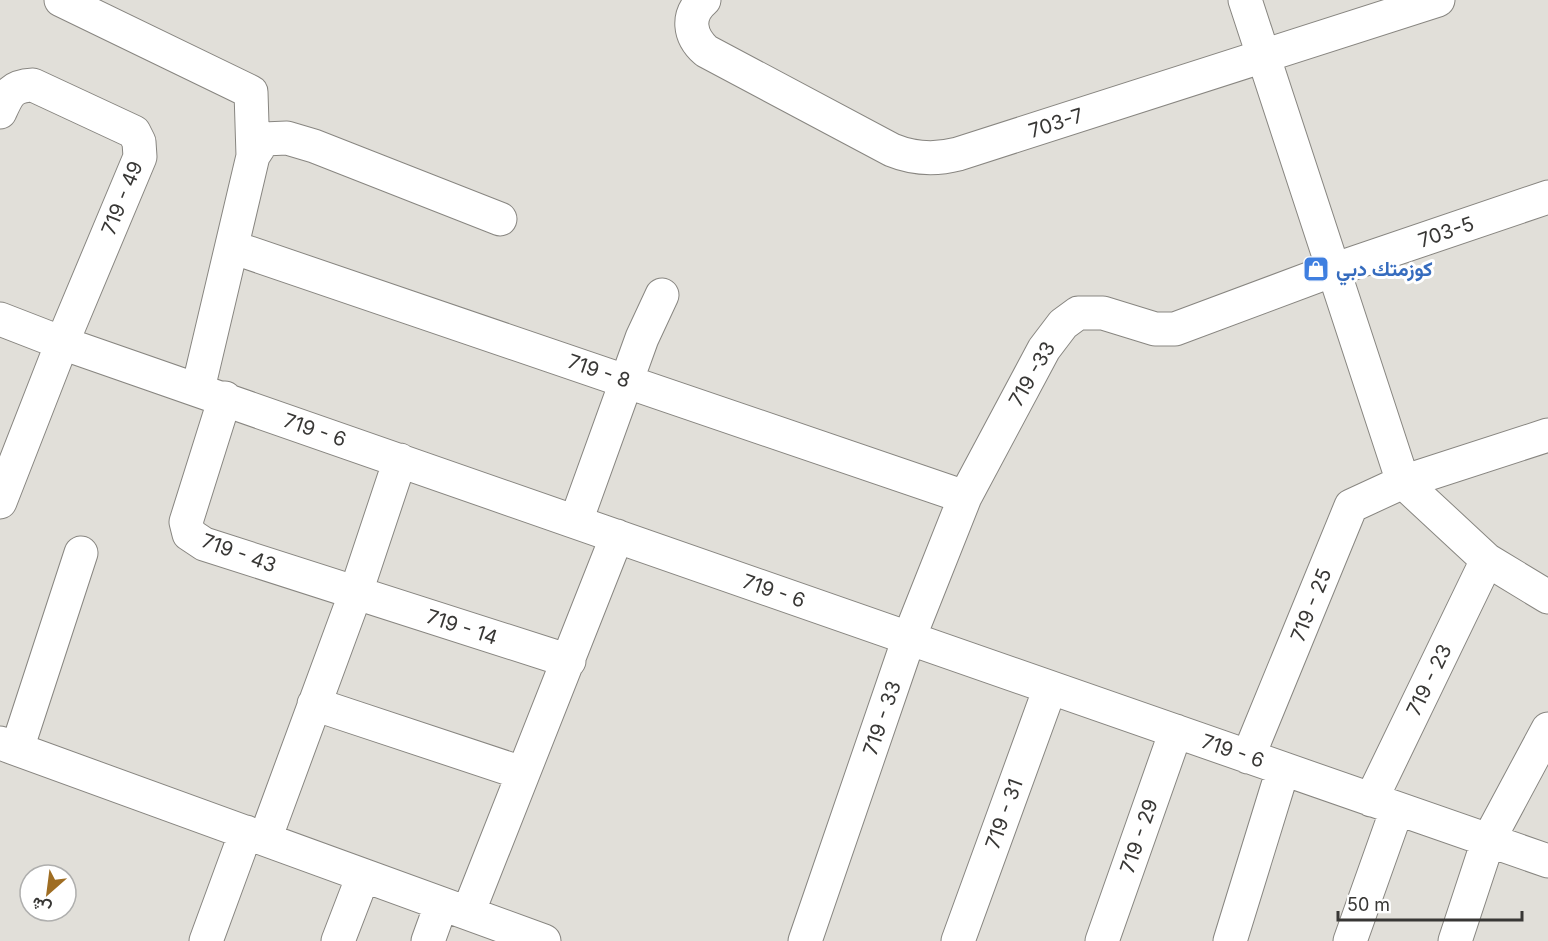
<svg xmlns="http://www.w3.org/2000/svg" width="1548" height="941" font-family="Inter,Vazirmatn,sans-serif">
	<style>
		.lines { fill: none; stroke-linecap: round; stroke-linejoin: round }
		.minor-casing { stroke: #888681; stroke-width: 35 }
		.minor { stroke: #fff; stroke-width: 33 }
		.labels { text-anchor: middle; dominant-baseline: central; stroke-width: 6; stroke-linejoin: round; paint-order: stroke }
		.street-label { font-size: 20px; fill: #383735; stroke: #fff }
		.shop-label { font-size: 20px; font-weight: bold; fill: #366cbe; stroke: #fff; text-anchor: start }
	</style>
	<rect width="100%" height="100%" fill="#e1dfd9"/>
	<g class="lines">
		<g class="minor-casing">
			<path id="minor" d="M61 0 251 92 253 156
				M704 0C686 15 689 36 706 51L892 150C914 159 935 160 958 154L1438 0
				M1245 0 1403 482 1487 560 1548 597
				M0 112C8 94 11 86 33 85L134 132 139 142 140 157 62 343 0 502
				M232 247 965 497
				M0 319 62 343 1548 861
				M198 389 253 156 264 139 287 138 314 146 500 219
				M225 398 186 522 189 534 204 544 569 661
				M576 521 642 338 662 295
				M314 704 522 773
				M0 743 544 941
				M17 749 81 553
				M1248 757 1351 506 1403 482 1548 435
				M1371 800 1487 560
				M265 839 356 592 400 460
				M468 913 617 536
				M206 941 246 832
				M338 941 363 876
				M428 941 441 905
				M805 941 909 638 965 497 1044 349 1063 324 1078 313H1103L1155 329H1175L1333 270 1548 197
				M958 941 1050 688
				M1102 941 1176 731
				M1230 941 1283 769
				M1350 941 1397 809
				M1455 941 1488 841 1548 729"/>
		</g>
		<use href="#minor" class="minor"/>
	</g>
	<defs>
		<g id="shop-square" transform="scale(1.35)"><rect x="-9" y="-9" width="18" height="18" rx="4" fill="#3f7fe0" stroke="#fff"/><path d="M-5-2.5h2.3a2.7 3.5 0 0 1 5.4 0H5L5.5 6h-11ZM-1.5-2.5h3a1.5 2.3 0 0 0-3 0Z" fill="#fff"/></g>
	</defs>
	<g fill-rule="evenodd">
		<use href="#shop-square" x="1316" y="269"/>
	</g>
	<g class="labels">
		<g class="street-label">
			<text transform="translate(1056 123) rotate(-18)">703-7</text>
			<text transform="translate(122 198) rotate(-68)">719 - 49</text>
			<text transform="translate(1446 232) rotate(-19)">703-5</text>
			<text transform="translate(599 371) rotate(19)">719 - 8</text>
			<text transform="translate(1032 374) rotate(-60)">719 -33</text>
			<text transform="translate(315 430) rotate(19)">719 - 6</text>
			<text transform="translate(239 553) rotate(20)">719 - 43</text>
			<text transform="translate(774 591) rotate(19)">719 - 6</text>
			<text transform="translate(1311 605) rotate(-68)">719 - 25</text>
			<text transform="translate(462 627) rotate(18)">719 - 14</text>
			<text transform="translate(1429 680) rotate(-64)">719 - 23</text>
			<text transform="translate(882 718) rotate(-71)">719 - 33</text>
			<text transform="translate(1233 751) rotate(19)">719 - 6</text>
			<text transform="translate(1004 814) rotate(-70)">719 - 31</text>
			<text transform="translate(1139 836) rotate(-71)">719 - 29</text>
		</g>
		<g class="shop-label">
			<text x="1336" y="269">كوزمتك دبي</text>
		</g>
	</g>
	<g transform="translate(48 893) rotate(208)"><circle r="28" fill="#ffffff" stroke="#afafae" stroke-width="1.5"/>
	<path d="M0-4.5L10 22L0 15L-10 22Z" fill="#9f6d22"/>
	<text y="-9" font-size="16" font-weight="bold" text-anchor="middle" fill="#383735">ش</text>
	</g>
	<path d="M1338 911v9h184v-9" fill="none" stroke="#383735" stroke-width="3"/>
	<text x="1347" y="911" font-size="18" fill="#383735" stroke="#ffffff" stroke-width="4.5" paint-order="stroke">50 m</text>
</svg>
